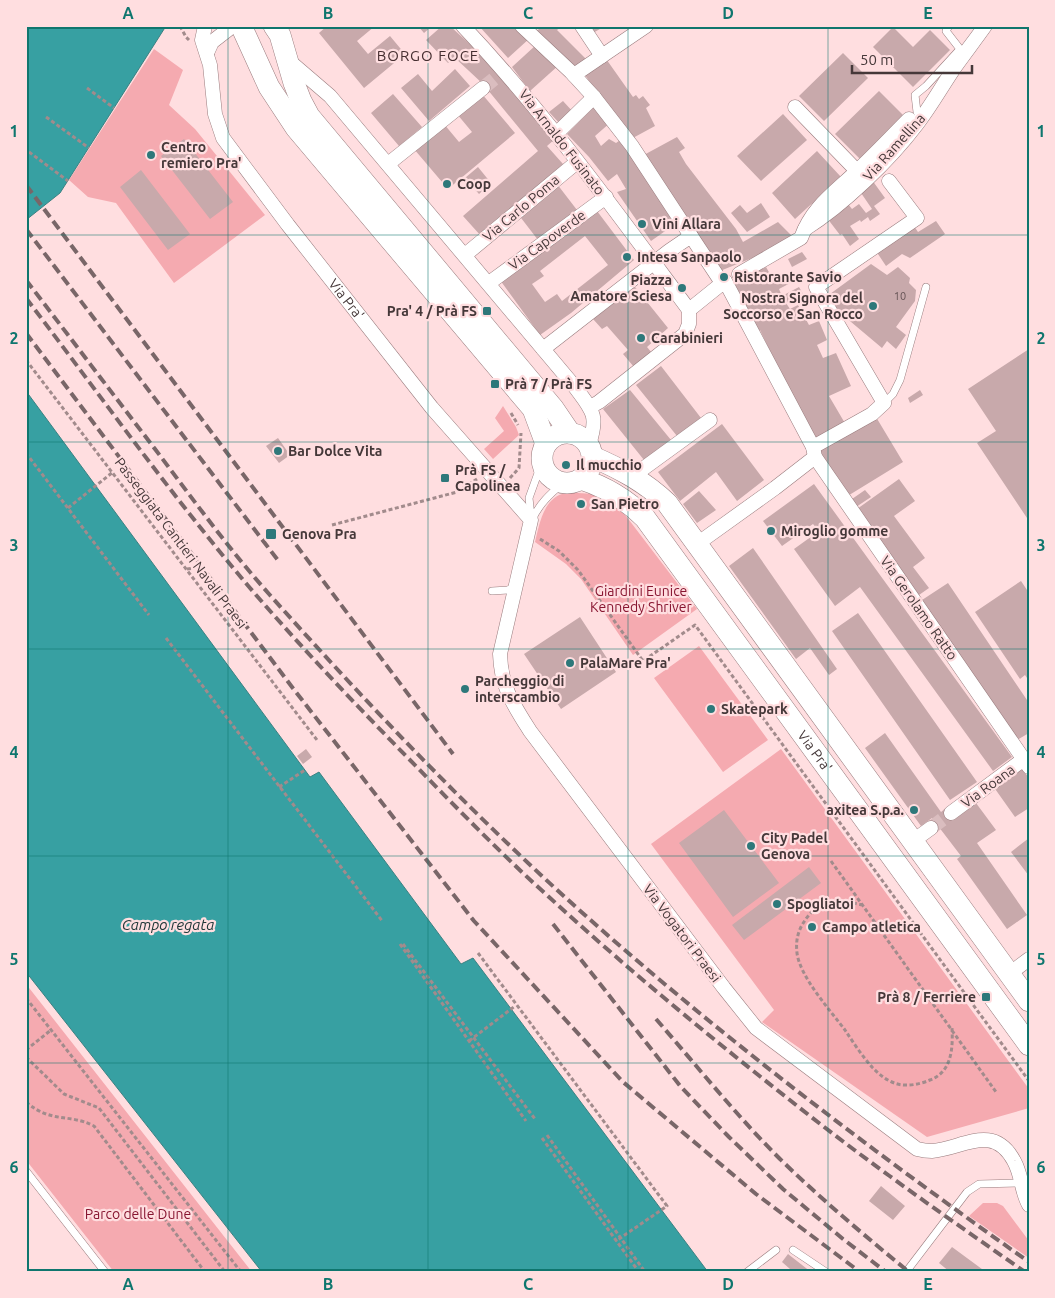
<svg xmlns="http://www.w3.org/2000/svg" width="1055" height="1298" font-family="Ubuntu,sans-serif">
	<style>
		.green { fill: #f5aab0 }
		.water { fill: #37a0a2; stroke: #3b8182 }
		.building { fill: #c8a9ab; fill-rule: evenodd }
		.lines { fill: none; stroke-linecap: round; stroke-linejoin: round }
		.street-tunnel { stroke: #dabdbf; stroke-width: 14; stroke-dasharray: 14 7; stroke-linecap: butt }
		.lane-casing { stroke: #997c7e; stroke-width: 8 }
		.street-casing { stroke: #997c7e; stroke-width: 15 }
		.primary-casing { stroke: #997c7e; stroke-width: 22 }
		.path { stroke: #a28b8c; stroke-width: 3; stroke-dasharray: 4 2.5; stroke-linecap: butt }
		.lane { stroke: #fff; stroke-width: 7 }
		.street { stroke: #fff; stroke-width: 14 }
		.primary { stroke: #fff; stroke-width: 21 }
		.rail { stroke: #796668; stroke-width: 4; stroke-dasharray: 10 5; stroke-linecap: butt }
		.grid { fill: none; stroke: #0f766e; stroke-width: 1; stroke-opacity: 0.55 }
		.poi-dot { fill: #2e787a; stroke: #ffdee0; stroke-width: 2 }
		.labels { text-anchor: middle; dominant-baseline: central; stroke-width: 4.5; stroke-linejoin: round; paint-order: stroke }
		.number-label { font-size: 11px; fill: #665456 }
		.street-label { font-size: 14px; fill: #453839; stroke: #ffdee0 }
		.poi-label { font-size: 14px; font-weight: bold; fill: #453839; stroke: #ffdee0; text-anchor: start }
		.park-label { font-size: 14px; fill: #881631; stroke: #ffdee0 }
		.neighbourhood-label { font-size: 15px; letter-spacing: 1px; fill: #462e30; stroke: #ffdee0 }
		.water-label { font-size: 15px; font-style: italic; fill: #213839; stroke: #ffdee0 }
		.neatline { fill: none; stroke: #0f766e; stroke-width: 2 }
		.grid-label { font-size: 16px; text-anchor: middle; font-weight: bold; fill: #0f766e }
	</style>
	<rect width="100%" height="100%" fill="#ffdee0"/>
	<path class="green" d="M154 49 183 70 169 105 195 129 265 215 174 283 116 203 88 197 69 180Z
		M503 406 516 427 519 435 493 459 484 449 504 431 495 418Z
		M578 493 595 494 609 501 626 516 697 609 633 655 581 579 566 564 535 542C539 526 543 500 562 494 567 493 573 493 578 493Z
		M699 646 768 740 723 772 654 678Z
		M781 749 1029 1089V1108L927 1137 762 1022 774 1010 651 844Z
		M26 984 252 1272H114L26 1160Z
		M983 1203H997L1003 1206 1029 1241V1258L969 1216Z"/>
	<path class="water" d="M26 26H166L60 193 26 220Z
		M26 391 310 777 319 772 461 964 473 958 708 1272H262L26 972Z"/>
	<path class="building" d="M327 26H375L357 41 368 54 390 36 405 54 364 88 319 33Z
		M418 26H432L424 33Z
		M442 26H450L497 69 555 139 547 146 563 164 481 236 463 216 538 151 483 84 454 57 448 63 426 40Z
		M479 26H519L530 38 508 58Z
		M543 26H562L557 30 587 60 574 70 535 32Z
		M589 26H605L593 33Z
		M893 27 913 47 930 30 950 50 913 87 873 47Z
		M536 45 559 65 530 91 512 67Z
		M843 53 868 78 824 121 799 96Z
		M604 56 633 97 636 95 639 99 643 96 650 105 646 108 655 126 631 139 582 71Z
		M455 69 470 86 429 121 401 88 418 74 432 91Z
		M879 91 904 116 860 159 835 134Z
		M393 94 422 127 399 146 371 113Z
		M482 94 515 133 448 189 414 149 444 124 459 142 472 132 457 114Z
		M563 101 574 113 561 125 549 112Z
		M596 105 611 122 595 136 601 146 609 139 616 143 623 138 678 222 651 241 617 192 626 189 617 174 608 181 589 157 567 134Z
		M783 114 807 140 761 181 737 156Z
		M677 137 685 148 679 152 686 164 736 229 743 242 778 222 792 236 762 254 720 271 642 156Z
		M184 139 233 202 210 219 161 156Z
		M817 151 841 177 795 219 772 193Z
		M478 167 491 183 479 194 465 178Z
		M141 170 190 234 168 250 120 187Z
		M872 180 885 198 874 206 880 214 870 221 868 217 861 222 860 220 850 226 859 239 850 246 842 234 840 235 827 218 848 204 852 209 859 204 866 213 872 209 859 190Z
		M557 184 577 210 538 240 518 214Z
		M761 203 770 217 747 232 731 213 740 205 747 213Z
		M597 211 634 260 571 313 540 335 500 280 531 258 532 260ZM585 236 608 265 562 301 557 294 545 302 532 284 544 276 540 271Z
		M936 221 945 234 910 258 902 254 886 266 876 251 914 226 918 232Z
		M802 252 807 259 792 267 788 259Z
		M871 264 887 275 898 267 910 278 909 283 916 290 915 301 896 327 906 335 896 349 887 341 882 348 838 311 830 294Z
		M766 267 774 281 792 272 796 280 779 289 782 296 799 287 803 294 786 303 790 309 798 305 809 325 819 321 827 340 817 345 823 358 836 353 851 386 829 396 846 425 816 442 766 353 770 351 760 330 755 332 730 287Z
		M635 287 668 328 647 347 652 353 634 367 623 354 628 350 607 326 602 329 593 319Z
		M1029 349V521L977 443 996 431 968 389Z
		M661 366 701 418 677 436 636 385Z
		M630 390 671 440 644 460 603 409Z
		M920 390 923 395 910 403 908 398Z
		M876 417 903 462 846 497 818 451Z
		M722 424 764 480 737 501 716 472 680 501 658 472Z
		M278 438 290 455 279 463 266 446Z
		M899 479 915 501 894 516 925 558 913 567 929 588 919 595 857 509Z
		M814 484 1012 757 993 771 860 587 835 606 794 549 819 531 813 524 782 546 763 521Z
		M865 490 871 497 856 507 852 499Z
		M699 491 716 510 697 523 683 504Z
		M753 548 837 669 829 675 810 648 796 659 729 566Z
		M1021 581 1029 593V681L1025 675 1020 679 975 612Z
		M948 583 1029 703V733L1017 740 922 600Z
		M858 613 977 782 950 800 832 631Z
		M580 617 616 672 561 709 524 654Z
		M885 733 941 812 947 807 955 819 976 803 996 830 977 843 1027 915 1007 929 957 859 961 856 932 818 921 826 865 748Z
		M306 749 312 757 303 764 297 756Z
		M1020 766 1029 778V808L1015 817 993 786Z
		M724 810 779 883 733 917 679 843Z
		M1029 838V876L1011 852Z
		M809 867 821 883 744 940 732 925Z
		M881 1186 905 1206 893 1220 869 1201Z
		M952 1247 986 1272H950L939 1263Z
		M788 1254 811 1272H790L789 1271 790 1269 782 1262Z"/>
	<g class="lines">
		<path class="street-tunnel" d="M483 88 505 70
			M931 828 951 813"/>
		<g class="lane-casing">
			<path id="lane" d="M917 112 915 95 926 86 960 49 946 31 949 26
				M884 403 893 394 900 380 926 287
				M531 516 529 498 542 462
				M532 520C539 504 550 494 563 483
				M492 591 508 590 516 586
				M26 1171 105 1272
				M793 1250 826 1272
				M747 1272 776 1250
				M906 1272 967 1192 979 1184 1022 1183"/>
		</g>
		<g class="street-casing">
			<g id="street">
				<path id="s1" d="M205 26 202 40 210 65 215 114 223 138 288 225 432 408 531 520 500 654C501 687 513 704 530 731L724 988 756 1028 917 1149C921 1150 927 1151 932 1151 962 1149 993 1122 1014 1161 1022 1175 1021 1191 1029 1205"/>
				<path d="M463 26C546 114 617 213 689 310V324L685 334 599 402 590 407"/>
				<path d="M522 26 571 72 594 97 632 146 691 236"/>
				<path d="M582 26 602 56"/>
				<path d="M207 53 212 42 230 28"/>
				<path d="M288 60 330 96 575 387C592 410 599 415 589 444L591 448"/>
				<path d="M574 75 646 26"/>
				<path d="M795 107 857 171"/>
				<path d="M556 134 594 97"/>
				<path d="M388 164 483 88"/>
				<path d="M805 229C843 205 890 160 917 124 931 106 942 86 955 67 965 53 975 40 985 26"/>
				<path d="M465 255 577 162"/>
				<path d="M739 274 801 238C812 207 834 193 857 171 875 154 892 136 909 119"/>
				<path d="M489 283 606 197"/>
				<path d="M689 310 725 281 813 447 815 457 1029 767"/>
				<path d="M543 349 669 251 691 236 722 283"/>
				<path d="M813 447 872 414 884 403 816 287 917 218 889 181"/>
				<path d="M633 476 710 420"/>
				<path d="M697 544 775 488 815 457"/>
				<path d="M951 813 1024 759"/>
				<path d="M913 841 931 828"/>
				<path d="M1009 974 1029 959"/>
			</g>
		</g>
		<g class="primary-casing">
			<g id="primary">
				<path d="M274 26 280 35 294 83 301 101 309 116 553 408 570 433"/>
				<path d="M243 30 269 87 296 128 533 409 546 444"/>
				<circle cx="567" cy="458" r="25"/>
				<path d="M593 457C621 469 645 482 667 503L1029 1001"/>
				<path id="s2" d="M581 479C606 487 626 499 645 518L1029 1045"/>
			</g>
		</g>
		<path class="path" d="M180 26 186 37 189 40
			M87 88 114 108
			M46 117 89 148
			M29 152 68 181
			M26 360 317 740
			M511 413 518 425
			M26 453 149 615
			M510 478 519 468 521 433
			M68 508 113 472
			M332 525 457 492 477 479
			M540 539 559 551 578 570 643 661 695 625 1029 1081
			M187 569 194 568
			M166 638 383 922
			M279 787 305 770
			M831 861 996 1092
			M863 905C845 901 822 899 809 915 800 926 795 937 797 953 800 977 830 1010 845 1030 853 1042 862 1056 872 1067 877 1072 883 1078 890 1081 902 1088 918 1085 930 1080 952 1072 953 1048 952 1028
			M400 944 526 1121
			M403 944 535 1119
			M478 953 667 1206 616 1241
			M26 998 241 1272
			M469 1041 515 1006
			M26 1050 51 1030
			M26 1057 64 1094 99 1108 225 1272
			M26 1102C52 1124 69 1113 94 1126L205 1272
			M547 1135 645 1272
			M542 1138 639 1272"/>
		<use href="#lane" class="lane"/>
		<use href="#street" class="street"/>
		<use href="#primary" class="primary"/>
		<path class="rail" d="M26 185 453 754
			M26 229 280 563
			M26 280C69 336 112 393 155 449 192 498 228 548 269 594 360 696 455 796 556 889 704 1024 865 1146 1029 1262
			M26 298C100 395 171 495 250 588 301 647 354 703 408 758 454 805 500 853 549 897 635 976 727 1051 819 1123 886 1175 955 1223 1025 1272
			M26 333 292 687 474 921 623 1082 756 1194 860 1272
			M553 924 681 1087 729 1137 783 1189 843 1239 886 1272
			M656 1019C697 1066 736 1115 780 1159 821 1199 865 1236 909 1272"/>
	</g>
	<path class="grid" d="M228 26V1272M428 26V1272M628 26V1272M828 26V1272M26 235H1029M26 442H1029M26 649H1029M26 856H1029M26 1063H1029"/>
	<g class="poi-dot">
		<circle cx="151" cy="155" r="5"/>
		<circle cx="447" cy="184" r="5"/>
		<circle cx="642" cy="224" r="5"/>
		<circle cx="627" cy="257" r="5"/>
		<circle cx="724" cy="277" r="5"/>
		<circle cx="682" cy="288" r="5"/>
		<circle cx="873" cy="306" r="5"/>
		<rect x="482" y="306" width="10" height="10" rx="2.5"/>
		<circle cx="641" cy="338" r="5"/>
		<rect x="490" y="379" width="10" height="10" rx="2.5"/>
		<circle cx="278" cy="451" r="5"/>
		<circle cx="566" cy="465" r="5"/>
		<rect x="440" y="473" width="10" height="10" rx="2.5"/>
		<circle cx="581" cy="504" r="5"/>
		<circle cx="771" cy="531" r="5"/>
		<rect x="265" y="528" width="12" height="12" rx="2.5"/>
		<circle cx="570" cy="663" r="5"/>
		<circle cx="465" cy="689" r="5"/>
		<circle cx="711" cy="709" r="5"/>
		<circle cx="914" cy="810" r="5"/>
		<circle cx="751" cy="846" r="5"/>
		<circle cx="777" cy="904" r="5"/>
		<circle cx="812" cy="927" r="5"/>
		<rect x="981" y="992" width="10" height="10" rx="2.5"/>
	</g>
	<g class="labels">
		<g class="number-label">
			<text x="900" y="296">10</text>
		</g>
		<g class="street-label">
			<text transform="translate(562 142) rotate(52)">Via Arnaldo Fusinato</text>
			<text transform="translate(894 147) rotate(-48)">Via Ramellina</text>
			<text transform="translate(521 208) rotate(-40)">Via Carlo Poma</text>
			<text transform="translate(547 240) rotate(-36)">Via Capoverde</text>
			<text stroke="none"><textPath href="#s1" startOffset="318">Via Pra'</textPath></text>
			<text transform="translate(181 543) rotate(53)">Passeggiata Cantieri Navali Praesi</text>
			<text transform="translate(919 608) rotate(55)">Via Gerolamo Ratto</text>
			<text stroke="none"><textPath href="#s2" startOffset="364">Via Pra'</textPath></text>
			<text transform="translate(988 786) rotate(-36)">Via Roana</text>
			<text transform="translate(682 933) rotate(53)">Via Vogatori Praesi</text>
		</g>
		<g class="poi-label">
			<text x="161" y="147">Centro<tspan x="161" dy="16">remiero Pra'</tspan></text>
			<text x="457" y="184">Coop</text>
			<text x="652" y="224">Vini Allara</text>
			<text x="637" y="257">Intesa Sanpaolo</text>
			<text x="734" y="277">Ristorante Savio</text>
			<text x="672" y="280" text-anchor="end">Piazza<tspan x="672" dy="16">Amatore Sciesa</tspan></text>
			<text x="863" y="298" text-anchor="end">Nostra Signora del<tspan x="863" dy="16">Soccorso e San Rocco</tspan></text>
			<text x="477" y="311" text-anchor="end">Pra' 4 / Prà FS</text>
			<text x="651" y="338">Carabinieri</text>
			<text x="505" y="384">Prà 7 / Prà FS</text>
			<text x="288" y="451">Bar Dolce Vita</text>
			<text x="576" y="465">Il mucchio</text>
			<text x="455" y="470">Prà FS /<tspan x="455" dy="16">Capolinea</tspan></text>
			<text x="591" y="504">San Pietro</text>
			<text x="781" y="531">Miroglio gomme</text>
			<text x="282" y="534">Genova Pra</text>
			<text x="580" y="663">PalaMare Pra'</text>
			<text x="475" y="681">Parcheggio di<tspan x="475" dy="16">interscambio</tspan></text>
			<text x="721" y="709">Skatepark</text>
			<text x="904" y="810" text-anchor="end">axitea S.p.a.</text>
			<text x="761" y="838">City Padel<tspan x="761" dy="16">Genova</tspan></text>
			<text x="787" y="904">Spogliatoi</text>
			<text x="822" y="927">Campo atletica</text>
			<text x="976" y="997" text-anchor="end">Prà 8 / Ferriere</text>
		</g>
		<g class="park-label">
			<text x="641" y="591">Giardini Eunice<tspan x="641" dy="16">Kennedy Shriver</tspan></text>
			<text x="138" y="1214">Parco delle Dune</text>
		</g>
		<g class="neighbourhood-label">
			<text x="428" y="55">BORGO FOCE</text>
		</g>
		<g class="water-label">
			<text x="168" y="924">Campo regata</text>
		</g>
	</g>
	<rect width="1055" height="1298" fill="none" stroke="#ffdee0" stroke-width="55"/>
	<path d="M852 65v8h120v-8" fill="none" stroke="#453839" stroke-width="2.5"/>
	<text x="860" y="65" font-size="15" fill="#453839" stroke="#ffdee0" stroke-width="4" paint-order="stroke">50 m</text>
	<rect x="28" y="28" width="1000" height="1242" class="neatline"/>
	<g class="grid-label">
		<text x="128" y="19">A</text>
		<text x="328" y="19">B</text>
		<text x="528" y="19">C</text>
		<text x="728" y="19">D</text>
		<text x="928" y="19">E</text>
		<text x="14" y="137">1</text>
		<text x="1041" y="137">1</text>
		<text x="14" y="344">2</text>
		<text x="1041" y="344">2</text>
		<text x="14" y="551">3</text>
		<text x="1041" y="551">3</text>
		<text x="14" y="758">4</text>
		<text x="1041" y="758">4</text>
		<text x="14" y="965">5</text>
		<text x="1041" y="965">5</text>
		<text x="14" y="1173">6</text>
		<text x="1041" y="1173">6</text>
		<text x="128" y="1290">A</text>
		<text x="328" y="1290">B</text>
		<text x="528" y="1290">C</text>
		<text x="728" y="1290">D</text>
		<text x="928" y="1290">E</text>
	</g>
</svg>
